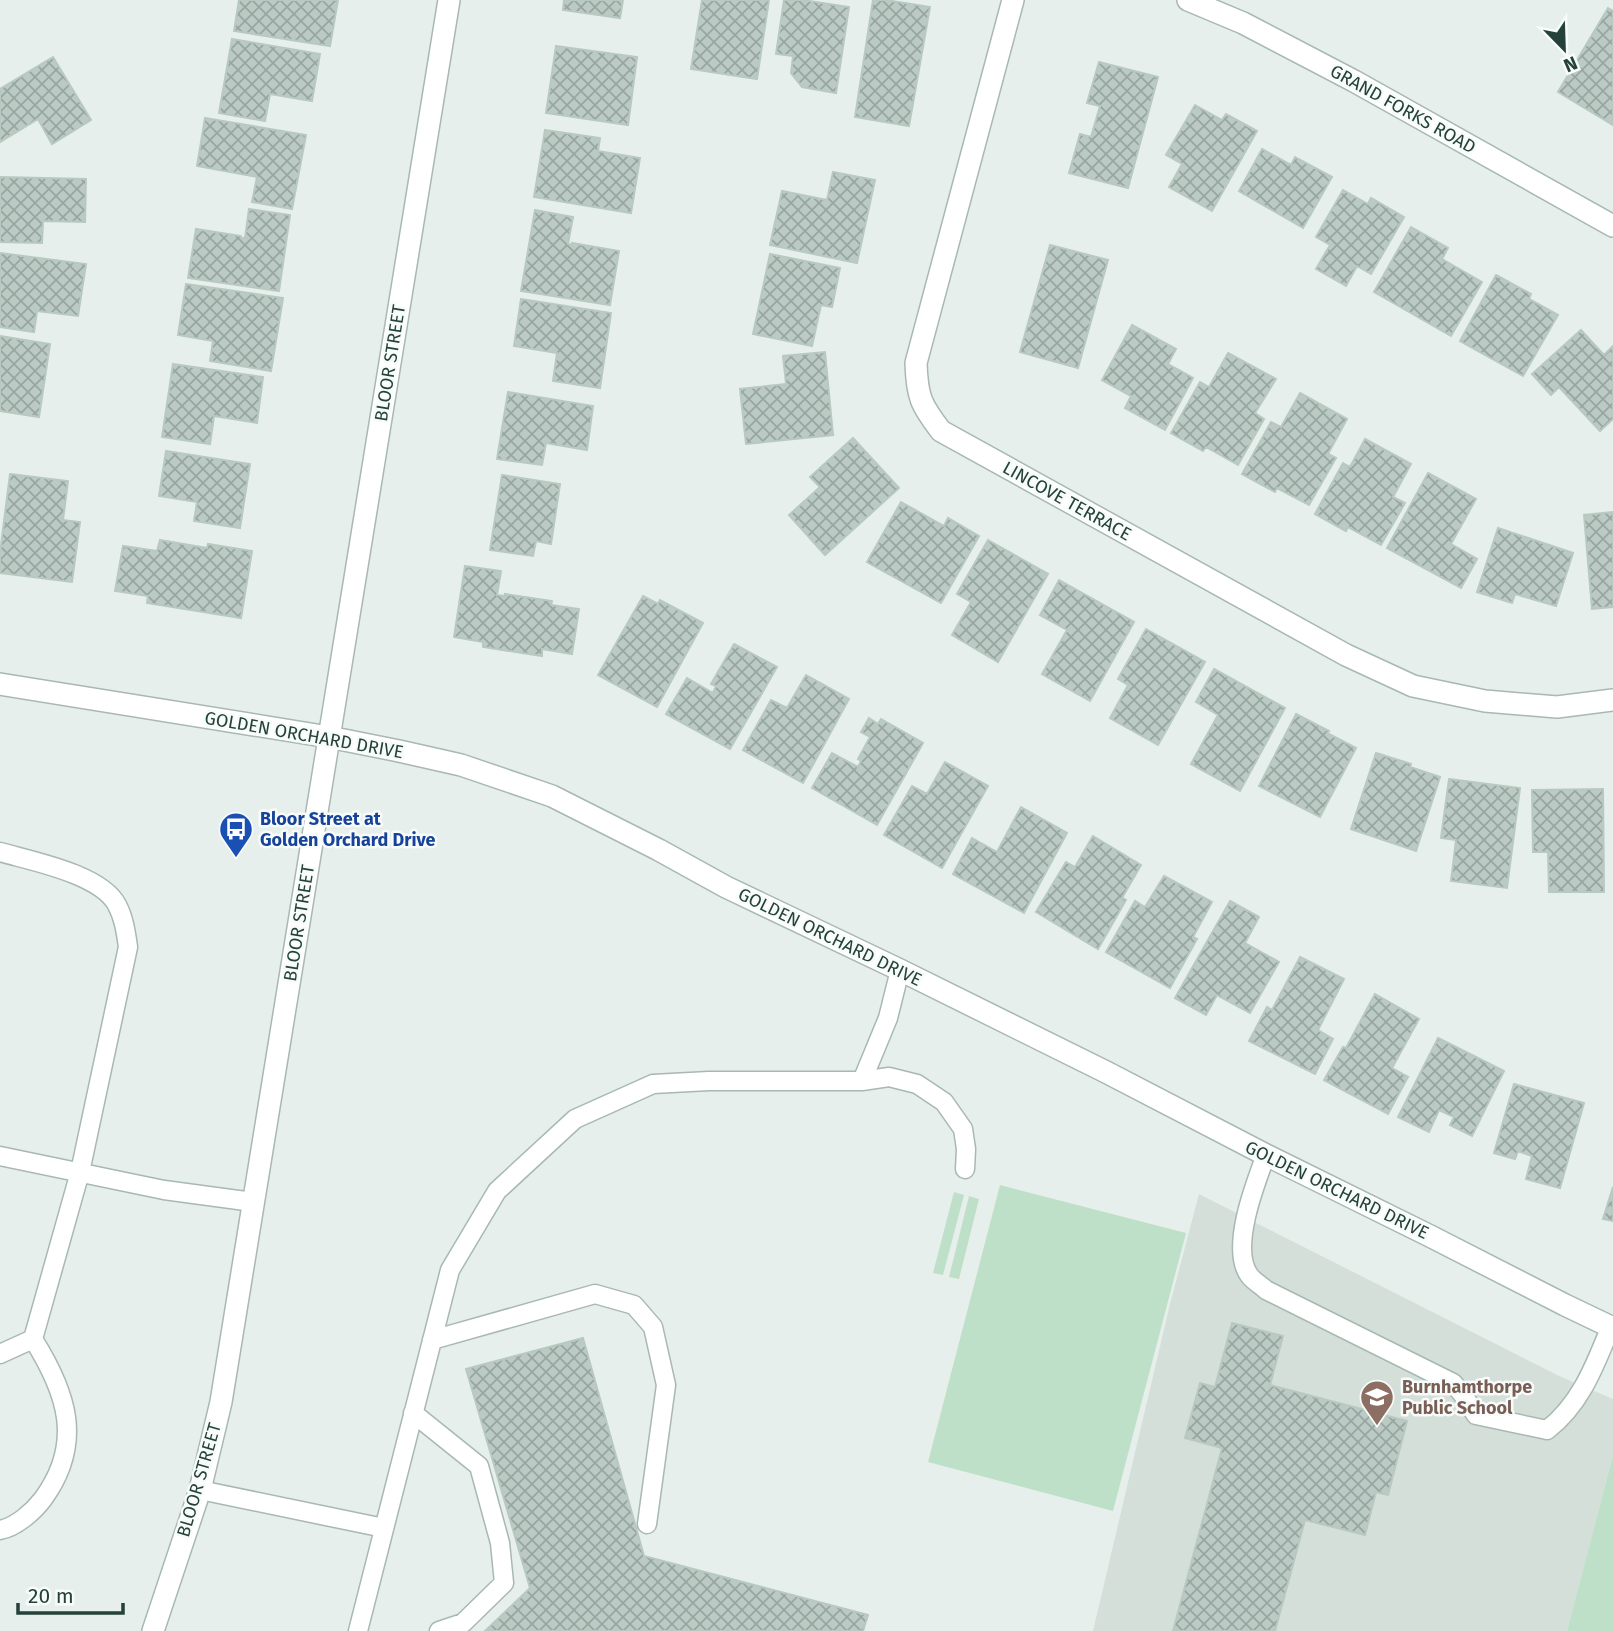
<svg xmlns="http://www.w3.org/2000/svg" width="1613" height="1631" font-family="'Fira Sans',sans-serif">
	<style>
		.built { fill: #d4dfda }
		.park { fill: #bfe0c8 }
		.building { fill: url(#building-cross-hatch); stroke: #b8c9c2; stroke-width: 2 }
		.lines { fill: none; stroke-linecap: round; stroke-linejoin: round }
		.service-casing { stroke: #a8b8b2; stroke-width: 21 }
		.minor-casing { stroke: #a8b8b2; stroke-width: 24 }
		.tertiary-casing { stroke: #a8b8b2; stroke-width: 24 }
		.service { stroke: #fff; stroke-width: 18 }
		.minor { stroke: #fff; stroke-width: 21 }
		.tertiary { stroke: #fff; stroke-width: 21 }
		.labels { text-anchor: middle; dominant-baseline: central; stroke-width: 5; stroke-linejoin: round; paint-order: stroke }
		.street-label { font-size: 18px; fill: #24423a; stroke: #f7fbf9 }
		.transit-label { font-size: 18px; font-weight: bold; fill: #164399; stroke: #f7fbf9; text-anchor: start }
		.education-label { font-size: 18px; font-weight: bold; fill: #785e54; stroke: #f7fbf9; text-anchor: start }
	</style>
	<defs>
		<pattern id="building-cross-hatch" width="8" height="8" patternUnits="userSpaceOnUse" patternTransform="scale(1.75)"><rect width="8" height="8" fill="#bbcac4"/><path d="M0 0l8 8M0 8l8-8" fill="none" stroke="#98a6a0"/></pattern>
	</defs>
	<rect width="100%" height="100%" fill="#e6efeb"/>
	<path class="built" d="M1199 1194 1559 1376 1613 1399V1455L1567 1631H1093L1170 1304Z"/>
	<path class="park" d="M1000 1185 1186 1233 1113 1511 928 1462Z
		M954 1192 964 1195 943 1275 933 1273Z
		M969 1196 979 1199 959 1279 949 1277Z
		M1613 1455V1631H1567Z"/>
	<path class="building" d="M239 0H338L330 46 234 31Z
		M564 0H623L620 18 563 10Z
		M702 0H769L757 79 691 69Z
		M784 0H803L849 7 836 93 802 87 791 73 793 56 776 54Z
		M873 0H886L930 7 909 126 855 117Z
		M1608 8 1613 11V125L1558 92Z
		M232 39 320 54 312 101 270 94 265 121 219 113Z
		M556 46 637 57 628 125 546 113Z
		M53 57 91 120 52 144 38 119 0 142V89Z
		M1099 62 1158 77 1128 188 1069 173 1080 134 1091 137 1100 106 1087 103Z
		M1195 105 1222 120 1226 114 1257 131 1212 211 1169 187 1182 164 1166 155Z
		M205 118 306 135 292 209 252 202 257 177 197 166Z
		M545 130 600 138 598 151 640 158 631 213 534 197Z
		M1262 149 1291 165 1295 157 1332 177 1303 228 1239 191Z
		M833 172 875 180 857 263 770 245 782 191 827 200Z
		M0 177 86 179 85 222 43 221 42 243 0 242Z
		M1343 190 1368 204 1371 198 1404 217 1371 274 1357 266 1346 286 1316 269 1330 245 1316 237Z
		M249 209 290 215 279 291 188 278 196 229 241 236V238H245Z
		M535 210 573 217 568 244 572 245V243L619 251 610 305 521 291Z
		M1411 227 1448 248 1442 259 1482 282 1451 336 1374 292Z
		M1050 245 1108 260 1078 368 1020 352Z
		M0 253 86 264 78 316 37 311 34 332 0 327Z
		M770 254 840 268 832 307 821 305 812 346 753 334Z
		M1496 275 1531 294 1529 299 1558 315 1523 376 1460 341Z
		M186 284 283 298 271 371 210 361 213 341 178 335Z
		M521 299 611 313 600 388 553 381 557 353 514 346Z
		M1132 325 1176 349 1168 364 1193 378 1165 430 1125 408 1131 396 1102 380Z
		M1581 330 1604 355 1613 346V419L1600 431 1559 387 1551 395 1532 374Z
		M0 336 50 344 39 417 0 411Z
		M825 352 833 435 746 444 740 389 786 384 783 356Z
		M1228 353 1276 379 1255 413 1264 419 1238 465 1206 447 1203 451 1171 433 1200 382 1209 387Z
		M173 364 263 377 257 423 214 416 210 444 162 437Z
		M508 392 593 406 587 450 546 443 542 465 497 459Z
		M1300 393 1347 419 1328 454 1336 458 1309 505 1277 488 1275 492 1242 474 1271 422 1281 427Z
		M853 438 899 488 825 555 789 515 820 487 810 477Z
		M1365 439 1411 464 1393 497 1405 503 1381 545 1348 527 1346 531 1315 514 1343 463 1350 467Z
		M166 451 250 464 240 528 194 521 197 502 159 496Z
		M1428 473 1476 499 1451 544 1477 559 1461 588 1387 548Z
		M10 474 68 481 63 520 80 522 72 582 0 573V553Z
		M502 475 560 484 551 544 536 541 533 556 490 550Z
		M901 502 944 526 948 518 979 536 941 603 867 562Z
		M1613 512V607L1592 609 1584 515Z
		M1498 528 1573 553 1556 606 1515 594 1512 603 1477 592Z
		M160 540 207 548 208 544 252 551 241 618 147 603 148 596 115 591 123 546 157 551Z
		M988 540 1048 574 998 662 952 635 971 602 957 594Z
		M465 566 501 571 497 595 505 596V594L552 601 551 605 579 609 572 654 542 649V656L483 647V642L454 637Z
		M1059 580 1134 622 1090 701 1042 674 1067 630 1040 615Z
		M643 596 658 604 660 600 703 623 657 707 598 675Z
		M1146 629 1205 662 1158 745 1110 718 1128 685 1118 679Z
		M734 644 777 667 730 749 666 714 687 678 713 693 716 686 711 684Z
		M1214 669 1285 708 1240 791 1191 764 1218 715 1196 702Z
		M806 675 849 699 803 783 743 750 771 700 787 708Z
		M1296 714 1329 731 1327 733 1356 748 1320 817 1259 786Z
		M869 718 878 724 881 719 923 743 877 825 812 788 832 753 858 767 861 761 858 759 870 737 861 732Z
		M1376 753 1411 764 1410 767 1440 777 1416 851 1351 829Z
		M945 762 988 786 942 868 884 835 912 786 927 794Z
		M1449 779 1520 788 1507 888 1451 881 1456 840 1441 838Z
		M1603 789 1604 892H1549L1548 852H1533L1532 790Z
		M1021 807 1067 833 1024 913 953 874 972 838 997 852Z
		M1093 836 1141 865 1122 898 1126 900 1098 949 1036 912 1066 862 1075 867Z
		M1164 876 1212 902 1193 937 1197 939 1170 988 1106 952 1135 901 1145 907Z
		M1230 901 1259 917 1245 943 1279 962 1250 1013 1217 995 1206 1015 1175 998Z
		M1300 957 1344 979 1318 1030 1333 1039 1315 1074 1249 1041 1267 1007 1272 1010Z
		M1375 994 1419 1019 1392 1068 1408 1077 1388 1114 1324 1080 1343 1047 1346 1048Z
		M1438 1038 1504 1071 1472 1136 1450 1125 1454 1117 1439 1110 1429 1132 1398 1117Z
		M1514 1084 1584 1103 1560 1188 1526 1179 1532 1156 1518 1151 1515 1159 1494 1153Z
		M1613 1187V1221L1603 1219Z
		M1232 1323 1283 1336 1270 1385 1407 1421 1388 1495 1376 1492 1365 1535 1305 1520 1275 1631H1173L1222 1448 1185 1438 1200 1383 1215 1387Z
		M583 1338 644 1556 868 1615 863 1631H485L530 1588 466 1369Z"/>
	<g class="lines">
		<g class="service-casing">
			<path id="service" d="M0 852C31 861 101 874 117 905 124 918 126 933 128 947L80 1172 33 1339 0 1354
				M862 1081 888 1018 900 970
				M1266 1155C1255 1184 1230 1248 1249 1275 1253 1281 1261 1285 1266 1290L1453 1383 1463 1395 1476 1415 1547 1430C1581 1404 1595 1365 1611 1326
				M0 1156 164 1190 253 1202
				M432 1340 595 1294 634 1305 653 1327 666 1385 647 1524
				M413 1413 479 1466 500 1543 504 1583 463 1623 439 1631
				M200 1490 384 1528
				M0 1530C16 1527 33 1512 43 1499 84 1443 67 1393 33 1339
				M358 1631 450 1270 497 1191 575 1119 653 1084 709 1081H862L889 1077 917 1084 944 1102 963 1129 966 1149 965 1169"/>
		</g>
		<g class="minor-casing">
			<path id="minor" d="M1013 0 916 363C917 397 921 405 941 431L1346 655 1413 686 1485 701 1557 707 1613 700
				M1188 0 1243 23 1354 81 1613 226"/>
		</g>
		<g class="tertiary-casing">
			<path id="tertiary" d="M0 684 329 737 399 751 461 765 552 796 659 850 726 887 900 970 1106 1072 1266 1155 1430 1236 1565 1305 1613 1328
				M153 1631 200 1490 221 1402 449 0"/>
		</g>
		<use href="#service" class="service"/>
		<use href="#minor" class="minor"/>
		<use href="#tertiary" class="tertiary"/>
	</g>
	<defs>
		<g id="bus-pin" transform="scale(1.75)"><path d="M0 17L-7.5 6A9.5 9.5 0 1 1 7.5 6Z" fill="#1a4fb4" stroke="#f7fbf9"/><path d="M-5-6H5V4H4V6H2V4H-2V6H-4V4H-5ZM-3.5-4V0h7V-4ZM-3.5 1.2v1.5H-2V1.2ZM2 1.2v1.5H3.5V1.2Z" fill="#fff"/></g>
		<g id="school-pin" transform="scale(1.75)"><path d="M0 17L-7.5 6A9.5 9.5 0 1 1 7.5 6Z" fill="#8d6e63" stroke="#f7fbf9"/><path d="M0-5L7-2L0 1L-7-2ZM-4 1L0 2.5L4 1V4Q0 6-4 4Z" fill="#fff"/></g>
	</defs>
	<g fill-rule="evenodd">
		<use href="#bus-pin" x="236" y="829"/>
		<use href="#school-pin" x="1377" y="1397"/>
	</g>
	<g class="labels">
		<g class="street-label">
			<text transform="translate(1403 109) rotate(29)">GRAND FORKS ROAD</text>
			<text transform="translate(390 363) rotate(-81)">BLOOR STREET</text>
			<text transform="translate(1067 501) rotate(29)">LINCOVE TERRACE</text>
			<text transform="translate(304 735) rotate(10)">GOLDEN ORCHARD DRIVE</text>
			<text transform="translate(299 923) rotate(-81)">BLOOR STREET</text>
			<text transform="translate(830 937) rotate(26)">GOLDEN ORCHARD DRIVE</text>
			<text transform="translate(1337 1190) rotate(26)">GOLDEN ORCHARD DRIVE</text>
			<text transform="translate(199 1480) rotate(-74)">BLOOR STREET</text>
		</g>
		<g class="transit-label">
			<text x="260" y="819">Bloor Street at<tspan x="260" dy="21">Golden Orchard Drive</tspan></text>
		</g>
		<g class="education-label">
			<text x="1402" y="1387">Burnhamthorpe<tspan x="1402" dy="21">Public School</tspan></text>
		</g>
	</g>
	<g transform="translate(1564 49) rotate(157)" stroke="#f7fbf9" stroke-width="5" paint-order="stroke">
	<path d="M0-5L12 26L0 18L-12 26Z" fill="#24423a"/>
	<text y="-10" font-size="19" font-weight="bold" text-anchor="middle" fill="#24423a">N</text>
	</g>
	<path d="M18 1603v10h105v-10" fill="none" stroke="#24423a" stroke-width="3.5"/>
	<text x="28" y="1603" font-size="21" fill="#24423a" stroke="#f7fbf9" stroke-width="5" paint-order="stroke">20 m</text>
</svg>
